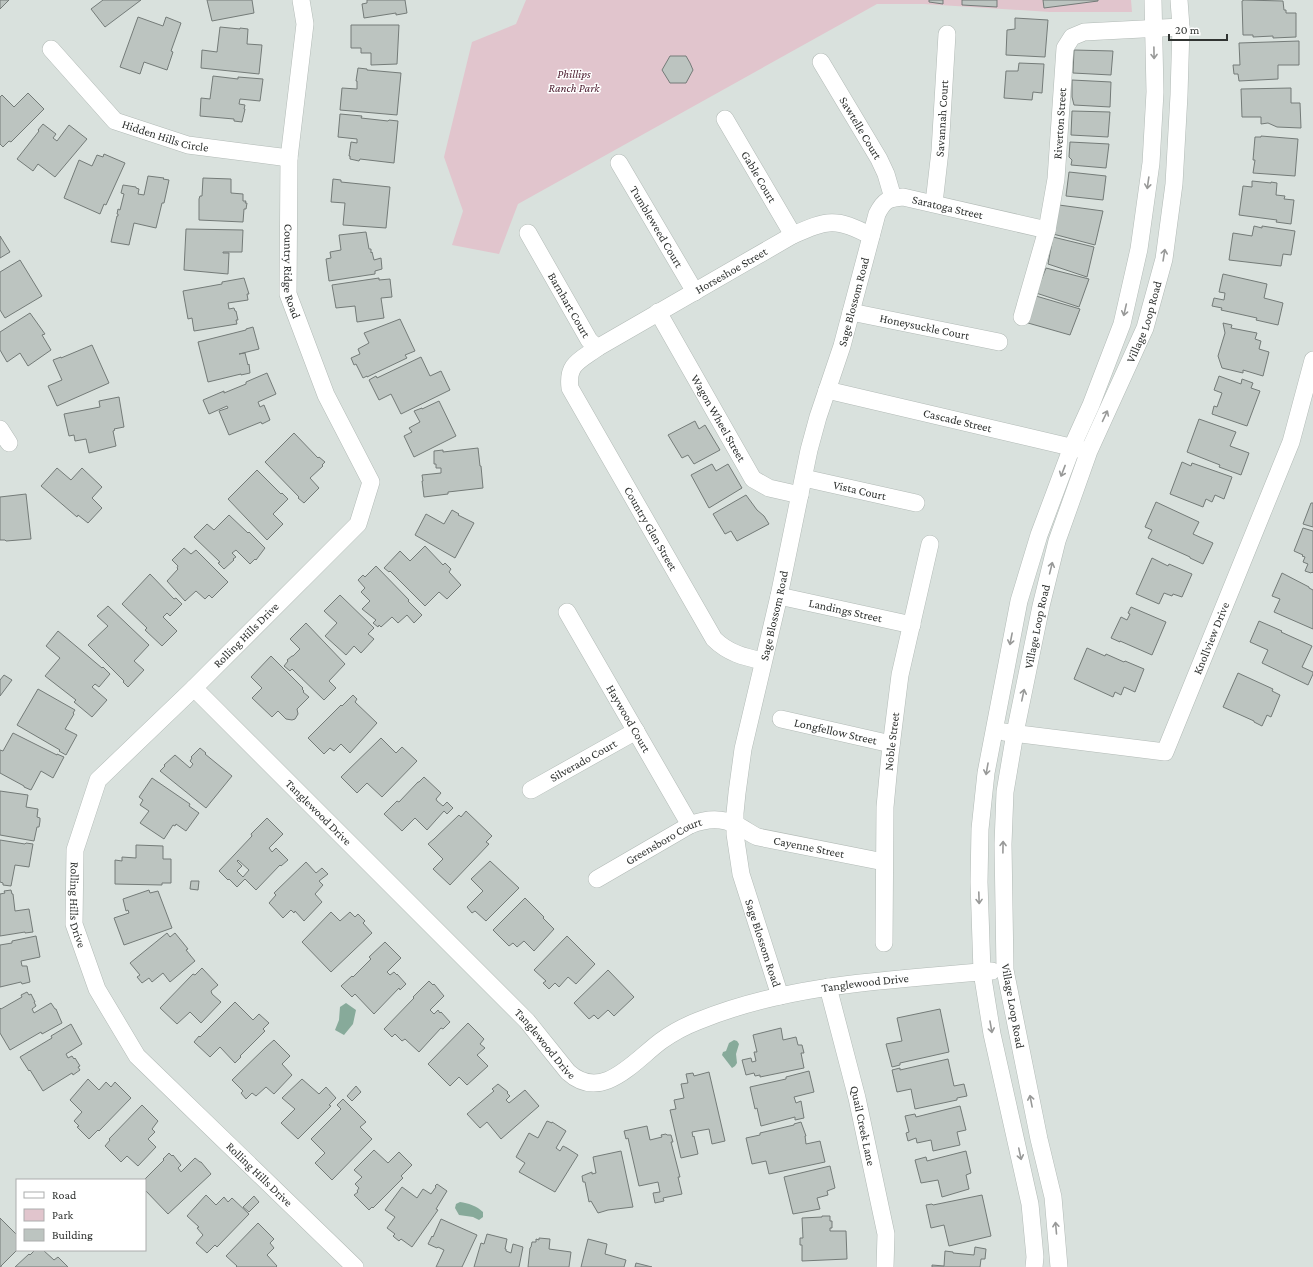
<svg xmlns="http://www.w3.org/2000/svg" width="1313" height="1267" font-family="'Crimson Pro',serif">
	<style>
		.green { fill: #e1c5cd }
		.water { fill: #87aa9a }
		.building { fill: #bcc4c0; stroke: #747b78; fill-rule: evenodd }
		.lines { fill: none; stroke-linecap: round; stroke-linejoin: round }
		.street-casing { stroke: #b2bab6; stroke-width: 18 }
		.street { stroke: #fff; stroke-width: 17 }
		.oneway { stroke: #989998 }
		.labels { text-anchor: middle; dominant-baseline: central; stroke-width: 3; stroke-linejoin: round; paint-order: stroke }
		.park-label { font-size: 12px; font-style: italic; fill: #512234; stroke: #fff }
		.street-label { font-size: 12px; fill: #303331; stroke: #fff }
	</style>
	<rect width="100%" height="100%" fill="#d9e1dd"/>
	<path class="green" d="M526 0H1131L1132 12H1050L924 4H877L518 204 499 254 452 245 463 211 444 157 472 42 516 24Z"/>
	<path class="water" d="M346 1003 356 1010 353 1024 344 1035 335 1030 339 1020 340 1007Z
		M734 1040 737 1041 739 1044 736 1054 737 1063 735 1066 732 1068 722 1055 723 1052 726 1051 729 1043Z
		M460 1202C468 1203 477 1206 483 1212V1217L479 1220 473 1217 459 1215 455 1208 456 1204Z"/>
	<path class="building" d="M0 0H9L0 9Z
		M103 0H141L105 27 91 9Z
		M207 0H252L254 13 212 21Z
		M367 0H405L407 13 396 15V13L364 18 362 4 367 3Z
		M929 0H943V4L929 2Z
		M962 0H997V7L962 5Z
		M1043 0H1098V1L1044 8Z
		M1244 0 1283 1 1284 10H1286V13H1296V37L1273 38V36L1253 37V35H1243L1242 1Z
		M138 17 163 26 166 17 181 23 171 51 173 52 167 70 144 62 140 74 120 67Z
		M1015 18 1048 20 1045 57 1006 55 1007 30 1015 29Z
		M351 25H399L397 64 371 65V53H361V48H351Z
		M220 27 240 29V28L248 29 247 44 262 45 259 74 201 68 202 50 217 52Z
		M1299 41V65H1278V79L1239 81 1238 74H1234L1233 65H1240L1239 43Z
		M1074 50 1113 51 1111 75 1073 73Z
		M670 56H686L690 63 693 70 686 83H670L662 70Z
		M1019 63 1044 64 1042 93 1033 92 1032 100 1004 98 1006 71H1018Z
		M358 68 367 69V70L401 73 397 115 340 110 342 88 357 89V81H356Z
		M213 76 238 79V77L263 79 260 101 240 99 239 104 245 105 244 109H245L242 122 234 121V119L200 116 201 98 210 99Z
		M1072 80 1111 82 1110 107 1074 105 1072 97Z
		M1291 88V103H1300L1301 128 1277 127 1268 123 1261 124V117H1242L1241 89Z
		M28 93 44 109 11 142 9 141 3 147 0 144V97L2 95 14 107Z
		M1072 111 1110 112 1108 137 1071 135Z
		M340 114 362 116 361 118 388 121 389 120 398 121 394 163 360 159 359 161 350 159V156H349L351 142 357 143V139L338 137Z
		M43 124 56 134 53 138 57 141 69 125 87 139 55 177 38 164 33 171 17 159 39 131 38 130Z
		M1261 136 1298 139 1295 176 1253 173 1255 160H1253L1255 137H1261Z
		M1070 142 1109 144 1106 168 1071 165 1072 160 1069 157Z
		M104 154 125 163 106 205 104 204 100 214 64 198 79 160 92 166 97 155 103 157Z
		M1069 172 1106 176 1103 200 1066 196Z
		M148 176 164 178 163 179 169 180 164 203H162L156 228 134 223 129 245 111 242 117 216H118V214H117L118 209 120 210 124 194 121 193 123 185 136 187V188L139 189 138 194 144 195Z
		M203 178 231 179V193L243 194V201H246L245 203H247L246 209H244L243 222 199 220V199L200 196H202Z
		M333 179 341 180V182L390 187 386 228 343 225 345 203 331 202Z
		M1252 181 1271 183V182L1277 183 1276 195 1285 196 1284 199 1294 200 1291 224 1276 222 1277 220 1239 215 1243 186 1252 187Z
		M1059 205 1103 211 1095 245 1053 234Z
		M1254 226 1262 228V226L1295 231 1291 255 1283 254 1281 266 1229 260 1233 233 1252 236Z
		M186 229 243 230 242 252H223V253H229L228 274 184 270Z
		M366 232 369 249H371V253L372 252 374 260 381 258 382 269 375 271V274L329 281 326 259 331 258 330 252 341 250 339 235Z
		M0 236 10 252 0 258Z
		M1053 237 1094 247 1087 277 1048 264Z
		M20 260 42 296 5 318 0 310V272Z
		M1046 268 1089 279 1079 307 1036 293Z
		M1223 274 1267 284 1264 298 1283 303 1278 325 1256 320 1257 318 1221 310 1222 308 1212 306 1214 298 1224 300 1225 293 1219 292Z
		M244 278 249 294H247L248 300 228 303 229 309 234 308 235 311H236L238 320H236L237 324 194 331 192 318 188 319 183 291 222 284V282Z
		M379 278V280L390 279 392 297 381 298 384 318 357 322 355 306 336 308 332 285Z
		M1036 296 1080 309 1070 335 1028 323Z
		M30 313 45 334 42 335 51 350 28 366 20 353 7 362 0 350V332Z
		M400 319 415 351 405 355 407 358 367 377V376L363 378 356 364 354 365 351 358 360 354 358 349 369 343 364 333Z
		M1223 323 1232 325 1231 328 1257 333 1255 339 1261 341 1259 349 1269 352 1263 376 1243 370V373L1222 368 1218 356 1225 333Z
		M253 327 259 349 239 354 245 353 248 365 249 364 250 373 241 375V374L208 382 198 342 246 330V329Z
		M92 345 109 383 57 406 48 386 62 380 53 360 61 357V358Z
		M421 357 430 376 441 371 450 390 401 414 391 394 379 400 369 380 376 376 377 378Z
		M267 373 276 394 258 402 260 407 264 405 270 420 262 424 261 422 229 435 219 411 228 408 227 406 209 414 203 400 224 391V393L246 384V382Z
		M1219 376 1241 384 1242 379 1253 383 1251 388 1260 391 1247 426 1212 414 1214 406 1217 407 1222 393 1214 390Z
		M119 397 124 427 114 429 115 430 113 431 116 446 89 453 86 439 75 441 74 435 69 436 64 414 100 407 99 401Z
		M439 401 456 436 414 457 404 436 412 432 409 428 420 422 414 411 422 408V409Z
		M1199 419 1236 432 1230 446 1249 453 1241 475 1219 467 1220 465 1187 452Z
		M695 421 699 429 705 425 720 450 694 464 688 455 682 458 668 435Z
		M294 433 318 458 319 457 325 462 322 465 323 466 310 478 319 488 304 503 298 498 299 497 265 462Z
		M478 448 480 466H481L483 488 448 492V494L424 497 422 481H423L422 475 441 473V468H436V464H434V451L443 450V452Z
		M1182 462 1191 466 1192 463 1232 477 1224 499 1215 495 1212 502 1206 499 1203 507 1170 494Z
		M712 464 716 471 728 464 742 488 709 508 691 475Z
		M57 468 71 480 82 468 102 487 92 498 102 508 88 523 78 515 77 517 41 486Z
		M257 470 281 494 282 493 288 499 273 514 283 524 267 540 228 499Z
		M26 494 31 539 6 541 5 540H0V497Z
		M746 495 757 510 764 516 769 524 737 541 731 531 725 534 713 514Z
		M1156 502 1199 522 1193 534 1213 543 1203 564 1190 558V557L1148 538 1152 530 1145 527Z
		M1311 503H1313V527L1303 524Z
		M452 510 459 514 458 515 474 523 455 558 415 535 426 514 444 524Z
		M229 515 248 533 249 532 265 548 256 560 255 559 250 564 236 550 232 553 236 557 233 559 234 560 224 569 218 563 220 562 194 537 207 524 214 530Z
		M1303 528 1313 531V573L1312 572 1311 573 1305 571 1308 564 1303 562 1305 557 1302 556 1303 555 1294 551Z
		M425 546 443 565 445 563 451 569 449 572 461 585 447 599 439 592 425 606 390 571 389 572 384 568 400 551 410 561Z
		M184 548 191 554 196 550 228 582 212 598 209 595 205 599 196 591 185 601 167 581 178 569 177 568 178 566 172 560Z
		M1152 558 1168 566 1169 564 1192 574 1182 597 1173 594 1172 596 1164 593 1159 604 1136 594Z
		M376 566 409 600 408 601 422 615 414 623 407 615 398 623 392 617 381 627 379 625 378 627 373 623 376 620 362 609 370 601 361 592 365 588 358 580 363 575 365 577Z
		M1282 573 1309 587V588L1313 590V629L1274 612 1280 599 1272 596Z
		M150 574 174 599 176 598 182 604 170 616 167 613 163 617 177 631 162 646 145 630 147 628 122 604Z
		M340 595 374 628 368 634 374 639 361 653 354 646 346 655 325 636 337 623 324 611Z
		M108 606 149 645 134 661 144 670 128 687 123 682 124 681 88 645 108 626 97 616Z
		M1131 607 1166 622 1152 655 1120 641V642L1111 638 1121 617 1127 620 1130 614 1128 613Z
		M1259 621 1282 631 1281 632 1312 646 1302 667 1313 672V674L1308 685 1262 663 1268 650 1250 642Z
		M306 623 345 664 329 681 336 688 324 700 292 669 290 671 284 666 288 661 287 660 292 656H293L300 649 290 639Z
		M58 631 102 668 103 667 110 674 99 687 95 684 92 687 107 700 92 717 74 702 76 700 45 676 60 658 46 646Z
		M1087 648 1105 656 1106 654 1124 662 1125 661 1144 669 1135 692 1124 687 1121 695 1115 692 1113 697 1074 679Z
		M271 656 303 688 302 689 304 691 303 692 309 697 297 709 298 714 295 719 292 720 286 719 278 711 272 717 252 698 262 688 251 677Z
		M1238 673 1273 689 1272 691 1280 695 1271 717 1267 715 1262 726 1254 722V721L1223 707Z
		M4 675 12 680 0 696V680Z
		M38 689 75 710 73 713 74 714 65 729 77 735 66 755 59 751 60 750 17 725Z
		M353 695 357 699 355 702 377 723 350 753 341 744 334 751 330 748 324 754 308 738 341 705 342 706Z
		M13 733 57 755V754L64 757 53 778 41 771 31 790 24 787V786L0 773V750L3 751Z
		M381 738 396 753 402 747 417 761 382 797 367 783 357 793 341 777Z
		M200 748 206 753 205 754 232 776 206 808 160 771 165 766 164 765 175 755 190 768 193 764 190 761 192 758 191 757Z
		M424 777 441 793 436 799 437 801 443 806 447 802 453 808 447 814 444 811 427 830 415 818 402 831 384 814 397 801 399 802 418 782H419Z
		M152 778 190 804 189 806 199 813 186 831 176 824 175 826 173 825 164 839 140 823 149 811 140 805 143 800 139 797Z
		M0 791 28 795 26 807 38 809 37 817 40 818V821L39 827H37L34 841 0 835Z
		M466 811 492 836 486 842 489 844 450 885 433 869 443 859 428 844 434 839 459 815 461 817Z
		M267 818 283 834 269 848 272 852 276 848 288 860 281 866 280 865 256 890 245 879 237 887 229 879 228 880 219 871 252 836 251 834ZM238 860 249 870 243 877 237 871 242 866 237 861Z
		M0 840 25 844 26 843 33 844 29 867 15 865 11 886 3 885V883L0 882Z
		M136 845 163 846V859H171V883H162V885L115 884V860L122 861V857L136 858Z
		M490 861 519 888 486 921 475 911 472 913 467 907 483 891 471 879Z
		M306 862 316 873 322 868 328 874 319 881 323 885 315 894 322 902 304 921 295 911 294 913 291 910 283 918 269 903 276 895 274 893Z
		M191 881H199L198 890 190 889Z
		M11 890 12 894H13L15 911 29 909 33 932 25 933V932L0 936V894L5 893 4 891Z
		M149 890 150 893 158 891 172 928 124 945 114 918 129 913 128 910 126 911 123 899Z
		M525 898 544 917 543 918 554 929 534 951 524 941 517 947 513 943 509 946 493 930Z
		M331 912 340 921 350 912 355 917 358 914 365 921 363 923 372 933 331 972 302 942Z
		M167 933 170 937 175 933 188 949 186 950 195 961 170 982 163 973 152 982 149 978 142 983 137 977 140 975 130 963Z
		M36 936 40 957 21 961 22 966H27L30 982 22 984 21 982 0 987V945L12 943V941Z
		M567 936 595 964 576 984 568 977 559 987 555 983 549 989 543 983 546 981 534 970Z
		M385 942 401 958 387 972 390 975 394 972 397 975V974L406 984 400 990 399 988 374 1014 355 994 352 997 341 986 352 976 353 977 371 959 369 957Z
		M202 968 218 985 211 991 212 994 221 1002 201 1023 190 1012 177 1024 160 1008 193 974 195 975Z
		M608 970 634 997 614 1016 608 1010 598 1019 594 1015 589 1019 574 1003Z
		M429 981 433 985 434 984 444 996 430 1010 434 1014 438 1010 440 1013 441 1012 450 1022 443 1029 441 1028 419 1052 405 1039 402 1041 395 1034 392 1037 384 1029 414 998 413 997Z
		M27 992 29 995 31 994 35 1002H34L36 1006 32 1009 34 1013 51 1003 55 1009H56L62 1023 42 1034 41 1032 10 1050 0 1033V1008L1 1009 22 997 21 995Z
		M235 1002 253 1020 259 1014 269 1023 263 1029 265 1031 240 1056 241 1057 235 1063 220 1047 210 1057 194 1042 199 1036 200 1037Z
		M940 1009 949 1052 900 1063V1065L892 1067 886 1044 902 1041 897 1018Z
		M468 1023 484 1039 480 1044 485 1048 477 1055 488 1066 467 1085 459 1077 450 1086 428 1064Z
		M71 1024 82 1044 66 1054 68 1058 72 1056 74 1059 75 1058 80 1066 78 1067 80 1070 73 1075 72 1073 43 1091 30 1070 29 1071 20 1057 52 1038 51 1036Z
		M781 1028 783 1040 796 1037 798 1045H802L804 1053H801L804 1068 760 1077V1075L755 1076 754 1073 746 1075 742 1060 751 1058 752 1062 756 1061 754 1052H757L753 1035Z
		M274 1040 290 1056 282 1064 292 1075 274 1094 266 1087 256 1096 252 1093 246 1099 241 1093 243 1091 232 1080 266 1047Z
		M948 1059 954 1086 964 1084 967 1096 957 1098V1100L915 1109 911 1089 897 1092 892 1070 900 1068V1070Z
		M809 1071 814 1092 794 1097 796 1103 801 1101 804 1118 795 1120V1117L761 1126 757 1108 755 1109 750 1087 786 1079V1077Z
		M709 1072 725 1141 712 1144 709 1129 692 1132 693 1137 694 1136 698 1154 681 1158 670 1110 676 1109 674 1100 684 1098 681 1084 688 1083 686 1074 693 1073 694 1076Z
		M88 1079 99 1090 106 1082 111 1087 115 1082 131 1098 99 1131 98 1130 89 1139 77 1127 79 1126 74 1121 82 1112 70 1100Z
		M302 1079 319 1094 326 1087 336 1098 329 1105 331 1106 298 1139 281 1123 295 1109 282 1098Z
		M498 1084 508 1092 507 1093 510 1096 506 1100 509 1103 525 1090 539 1106 501 1139 487 1122 480 1128 467 1114 494 1091 492 1089Z
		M356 1086 361 1092 352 1101 347 1096Z
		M343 1099 366 1122 360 1127 372 1139 332 1180 315 1163 325 1153 311 1139 341 1109 337 1105Z
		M142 1105 158 1121 152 1129 155 1132 148 1139 156 1147 138 1166 127 1156 121 1162 105 1146 110 1140 109 1139Z
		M960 1106 966 1130 957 1132 960 1145 933 1151 931 1140 917 1143 916 1138 908 1141 906 1133 909 1132 905 1116 915 1114 916 1117Z
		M547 1121 552 1123V1122L566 1131 556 1148 560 1151 563 1146 567 1148 578 1155 555 1192 519 1172 525 1163 516 1157 529 1133 538 1138Z
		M801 1122 806 1136H805L806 1144 820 1141 825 1162 769 1174 766 1161 752 1164 746 1138 760 1135V1133L794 1125V1124Z
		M647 1126 650 1140 662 1137 661 1135 666 1134 667 1135H671L673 1142H671L680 1177H678L682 1194 663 1198 664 1201 655 1203 653 1193 660 1192 658 1182 639 1186 628 1138 626 1139 624 1131Z
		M374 1150 388 1163 399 1152 412 1165 401 1176 403 1178 373 1208 372 1207 369 1210 354 1195 358 1192 357 1191 359 1188 355 1184 362 1177 354 1170Z
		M621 1151 633 1207 608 1210 598 1213 591 1201 589 1202 585 1182H583L582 1176 592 1172V1174L596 1173 593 1157Z
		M966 1151 971 1173 966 1175 969 1189 942 1197 938 1180 921 1183 915 1160 926 1157 927 1161Z
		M169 1153 172 1156 173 1155 181 1165 178 1168 181 1172 195 1158 200 1162H201L211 1174 168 1214 145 1190V1180H144L164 1160 163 1159Z
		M830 1166 835 1188 827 1191 828 1195 817 1198 820 1209 793 1214 784 1177Z
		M437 1184 447 1191 436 1209 438 1210 412 1247 401 1239 399 1241 394 1237 393 1236 395 1234 387 1228 395 1217 385 1210 402 1187 417 1198 423 1189 431 1194 436 1187 435 1186Z
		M206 1195 216 1205 224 1197 228 1202 232 1198 249 1214 217 1247 215 1245 207 1253 196 1243 203 1235 197 1228 199 1227 187 1216Z
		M982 1195 991 1236 949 1246 944 1225 931 1228 926 1205 932 1204 933 1205Z
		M254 1196 259 1202 249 1212 243 1207Z
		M822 1216H830V1221H832V1228H830V1231H846L847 1259 802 1261V1245H800V1238H803L802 1218 822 1217Z
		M0 1218 17 1235V1250L1 1266V1267H0Z
		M441 1219 477 1235 462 1267H436L444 1250 438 1247 437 1248 428 1244 432 1236 433 1237Z
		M258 1223 274 1239 270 1243 274 1248 267 1255 277 1266 276 1267H236L237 1266 226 1256Z
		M487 1234 507 1239 505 1249H506V1251L511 1253 513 1244 523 1247 519 1267H474L481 1243 484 1244Z
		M539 1238 550 1239 549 1249 571 1252 569 1267H528L530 1248 531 1247 532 1242H536V1239L539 1240Z
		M588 1239 607 1244 605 1254 626 1260 624 1267H581Z
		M975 1247 986 1249 985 1259H981L980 1267H932V1265L944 1266 945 1251 953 1252V1253L974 1255Z
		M35 1250H43L54 1260 58 1257 68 1267H15L29 1254 30 1255Z
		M636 1263 652 1267H635Z"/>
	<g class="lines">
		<g class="street-casing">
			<g id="street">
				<path id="s1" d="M301 0 305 24 289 158 288 294 326 395 371 482 358 524 194 688 98 780 75 850 74 924 97 989 137 1056 355 1267"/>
				<path id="s2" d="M51 49 115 121 188 145 289 158"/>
				<path id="s3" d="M821 62 879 159 886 174 893 198"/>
				<path id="s4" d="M725 119 793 235"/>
				<path id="s5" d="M619 163 695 292"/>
				<path id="s6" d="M934 203 940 151 947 34"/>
				<path id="s7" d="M528 233 589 340 597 348C579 361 567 364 570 388L714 639C728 653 744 657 763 661"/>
				<path id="s8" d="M658 312 753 479 769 488 800 495"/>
				<path id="s9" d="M851 312 999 342"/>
				<path id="s10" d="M1022 317 1047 230 1056 179 1065 48 1072 37 1084 32 1181 27"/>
				<path id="s11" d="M597 348 793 235C827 220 836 217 871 236"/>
				<path id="s12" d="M827 390 1083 450"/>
				<path d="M0 429 9 443"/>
				<path id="s13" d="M804 478 916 503"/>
				<path id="s14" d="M779 596 912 625"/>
				<path id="s15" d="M567 612 690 825"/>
				<path id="s16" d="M194 688 527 1021 568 1072C602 1103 634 1061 661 1041 672 1033 685 1026 698 1021 791 983 893 980 992 971"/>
				<path id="s17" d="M781 719 891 744"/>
				<path id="s18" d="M1004 732 1165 752 1291 442 1313 360"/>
				<path id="s19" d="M531 790 636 731"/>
				<path id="s20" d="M597 879 690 825C705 819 721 817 736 825 744 828 750 834 758 837L884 862"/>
				<path id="s21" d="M884 943 885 807 890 755 900 675 930 544"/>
				<path id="s22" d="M828 987 857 1098 886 1234 885 1267"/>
				<path id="s23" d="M780 996 741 874 735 834V813L737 793 743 749 779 596 809 450 818 417 842 346 877 214C884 200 889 198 903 197L1047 230"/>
				<path d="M1034 1267 1035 1257 1030 1204 992 1034 982 972 979 882 980 829 986 773 1019 601 1039 535 1072 447 1091 405 1122 324 1139 249 1151 163 1155 92 1153 0"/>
				<path id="s24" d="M1059 1267 1053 1197 1039 1139 1005 970 1003 844 1005 792 1015 733 1041 606 1057 541 1089 451 1145 328 1164 259 1174 184 1179 95 1181 27 1179 0"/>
			</g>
		</g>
		<use href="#street" class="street"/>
	</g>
	<defs><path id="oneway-shaft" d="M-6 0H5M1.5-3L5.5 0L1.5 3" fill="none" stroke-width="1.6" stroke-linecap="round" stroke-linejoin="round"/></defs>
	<g class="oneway">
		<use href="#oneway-shaft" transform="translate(1154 53) rotate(89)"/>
		<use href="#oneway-shaft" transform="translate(1148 183) rotate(98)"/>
		<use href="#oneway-shaft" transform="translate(1164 255) rotate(-81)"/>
		<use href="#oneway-shaft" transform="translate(1125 310) rotate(103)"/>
		<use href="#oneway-shaft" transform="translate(1105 416) rotate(-65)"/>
		<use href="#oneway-shaft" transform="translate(1063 471) rotate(111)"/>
		<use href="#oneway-shaft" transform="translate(1051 568) rotate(-76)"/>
		<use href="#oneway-shaft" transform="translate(1011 639) rotate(101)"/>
		<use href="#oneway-shaft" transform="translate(1023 695) rotate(-78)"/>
		<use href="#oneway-shaft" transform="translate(987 769) rotate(100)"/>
		<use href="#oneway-shaft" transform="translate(1003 847) rotate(-89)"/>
		<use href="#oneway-shaft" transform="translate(979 898) rotate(88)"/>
		<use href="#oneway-shaft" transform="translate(991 1027) rotate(80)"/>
		<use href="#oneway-shaft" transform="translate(1031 1101) rotate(-101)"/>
		<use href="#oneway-shaft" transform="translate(1020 1154) rotate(78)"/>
		<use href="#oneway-shaft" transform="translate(1056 1228) rotate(-95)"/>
	</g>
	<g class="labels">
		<g class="park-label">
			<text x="574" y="74">Phillips<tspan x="574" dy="14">Ranch Park</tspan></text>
		</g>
		<g class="street-label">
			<text stroke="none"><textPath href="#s6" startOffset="85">Savannah Court</textPath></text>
			<text stroke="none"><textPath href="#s10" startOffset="198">Riverton Street</textPath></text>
			<text stroke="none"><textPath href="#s3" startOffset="77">Sawtelle Court</textPath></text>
			<text stroke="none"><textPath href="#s2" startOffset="149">Hidden Hills Circle</textPath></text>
			<text stroke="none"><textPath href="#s4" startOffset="67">Gable Court</textPath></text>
			<text stroke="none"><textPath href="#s23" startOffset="885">Saratoga Street</textPath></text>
			<text stroke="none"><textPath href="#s5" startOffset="74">Tumbleweed Court</textPath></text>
			<text stroke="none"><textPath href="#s1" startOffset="273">Country Ridge Road</textPath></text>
			<text stroke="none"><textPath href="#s11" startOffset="155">Horseshoe Street</textPath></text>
			<text stroke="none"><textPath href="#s23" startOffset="715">Sage Blossom Road</textPath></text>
			<text stroke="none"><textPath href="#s7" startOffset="83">Barnhart Court</textPath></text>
			<text stroke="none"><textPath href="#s24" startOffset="973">Village Loop Road</textPath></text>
			<text stroke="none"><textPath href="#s9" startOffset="75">Honeysuckle Court</textPath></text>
			<text stroke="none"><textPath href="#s8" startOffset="122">Wagon Wheel Street</textPath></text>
			<text stroke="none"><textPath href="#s12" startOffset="134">Cascade Street</textPath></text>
			<text stroke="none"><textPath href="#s13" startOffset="57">Vista Court</textPath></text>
			<text stroke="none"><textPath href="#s7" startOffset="349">Country Glen Street</textPath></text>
			<text stroke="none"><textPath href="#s14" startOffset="68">Landings Street</textPath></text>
			<text stroke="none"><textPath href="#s23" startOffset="391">Sage Blossom Road</textPath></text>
			<text stroke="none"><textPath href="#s24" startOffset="649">Village Loop Road</textPath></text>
			<text transform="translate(246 635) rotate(-45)">Rolling Hills Drive</text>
			<text stroke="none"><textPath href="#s18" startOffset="285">Knollview Drive</textPath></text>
			<text stroke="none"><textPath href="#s15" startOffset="123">Haywood Court</textPath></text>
			<text stroke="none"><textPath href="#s17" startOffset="56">Longfellow Street</textPath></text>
			<text stroke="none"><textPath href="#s21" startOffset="202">Noble Street</textPath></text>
			<text stroke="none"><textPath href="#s19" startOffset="60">Silverado Court</textPath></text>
			<text stroke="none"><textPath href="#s16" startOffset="176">Tanglewood Drive</textPath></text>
			<text stroke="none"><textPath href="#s20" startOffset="77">Greensboro Court</textPath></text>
			<text stroke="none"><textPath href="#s20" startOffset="232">Cayenne Street</textPath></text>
			<text stroke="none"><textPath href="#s1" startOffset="1039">Rolling Hills Drive</textPath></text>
			<text transform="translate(763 943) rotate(72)">Sage Blossom Road</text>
			<text stroke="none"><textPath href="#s16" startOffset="860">Tanglewood Drive</textPath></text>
			<text transform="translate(1013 1006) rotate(80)">Village Loop Road</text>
			<text stroke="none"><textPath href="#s16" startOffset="500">Tanglewood Drive</textPath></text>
			<text stroke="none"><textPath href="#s22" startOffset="143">Quail Creek Lane</textPath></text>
			<text stroke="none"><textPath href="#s1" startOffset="1375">Rolling Hills Drive</textPath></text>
		</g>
	</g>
	<rect x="16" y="1179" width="130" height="72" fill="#ffffff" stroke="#acadad"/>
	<rect x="24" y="1192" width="20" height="6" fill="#ffffff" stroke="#acadad"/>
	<text x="52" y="1199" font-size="12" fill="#303331">Road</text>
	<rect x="24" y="1209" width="20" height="12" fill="#e1c5cd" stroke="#acadad"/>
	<text x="52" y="1219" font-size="12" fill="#303331">Park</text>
	<rect x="24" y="1229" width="20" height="12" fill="#bcc4c0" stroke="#acadad"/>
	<text x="52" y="1239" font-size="12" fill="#303331">Building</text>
	<path d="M1169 34v6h58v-6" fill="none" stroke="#303331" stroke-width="2"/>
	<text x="1175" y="34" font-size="12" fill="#303331" stroke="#ffffff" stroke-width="3" paint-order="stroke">20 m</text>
</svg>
